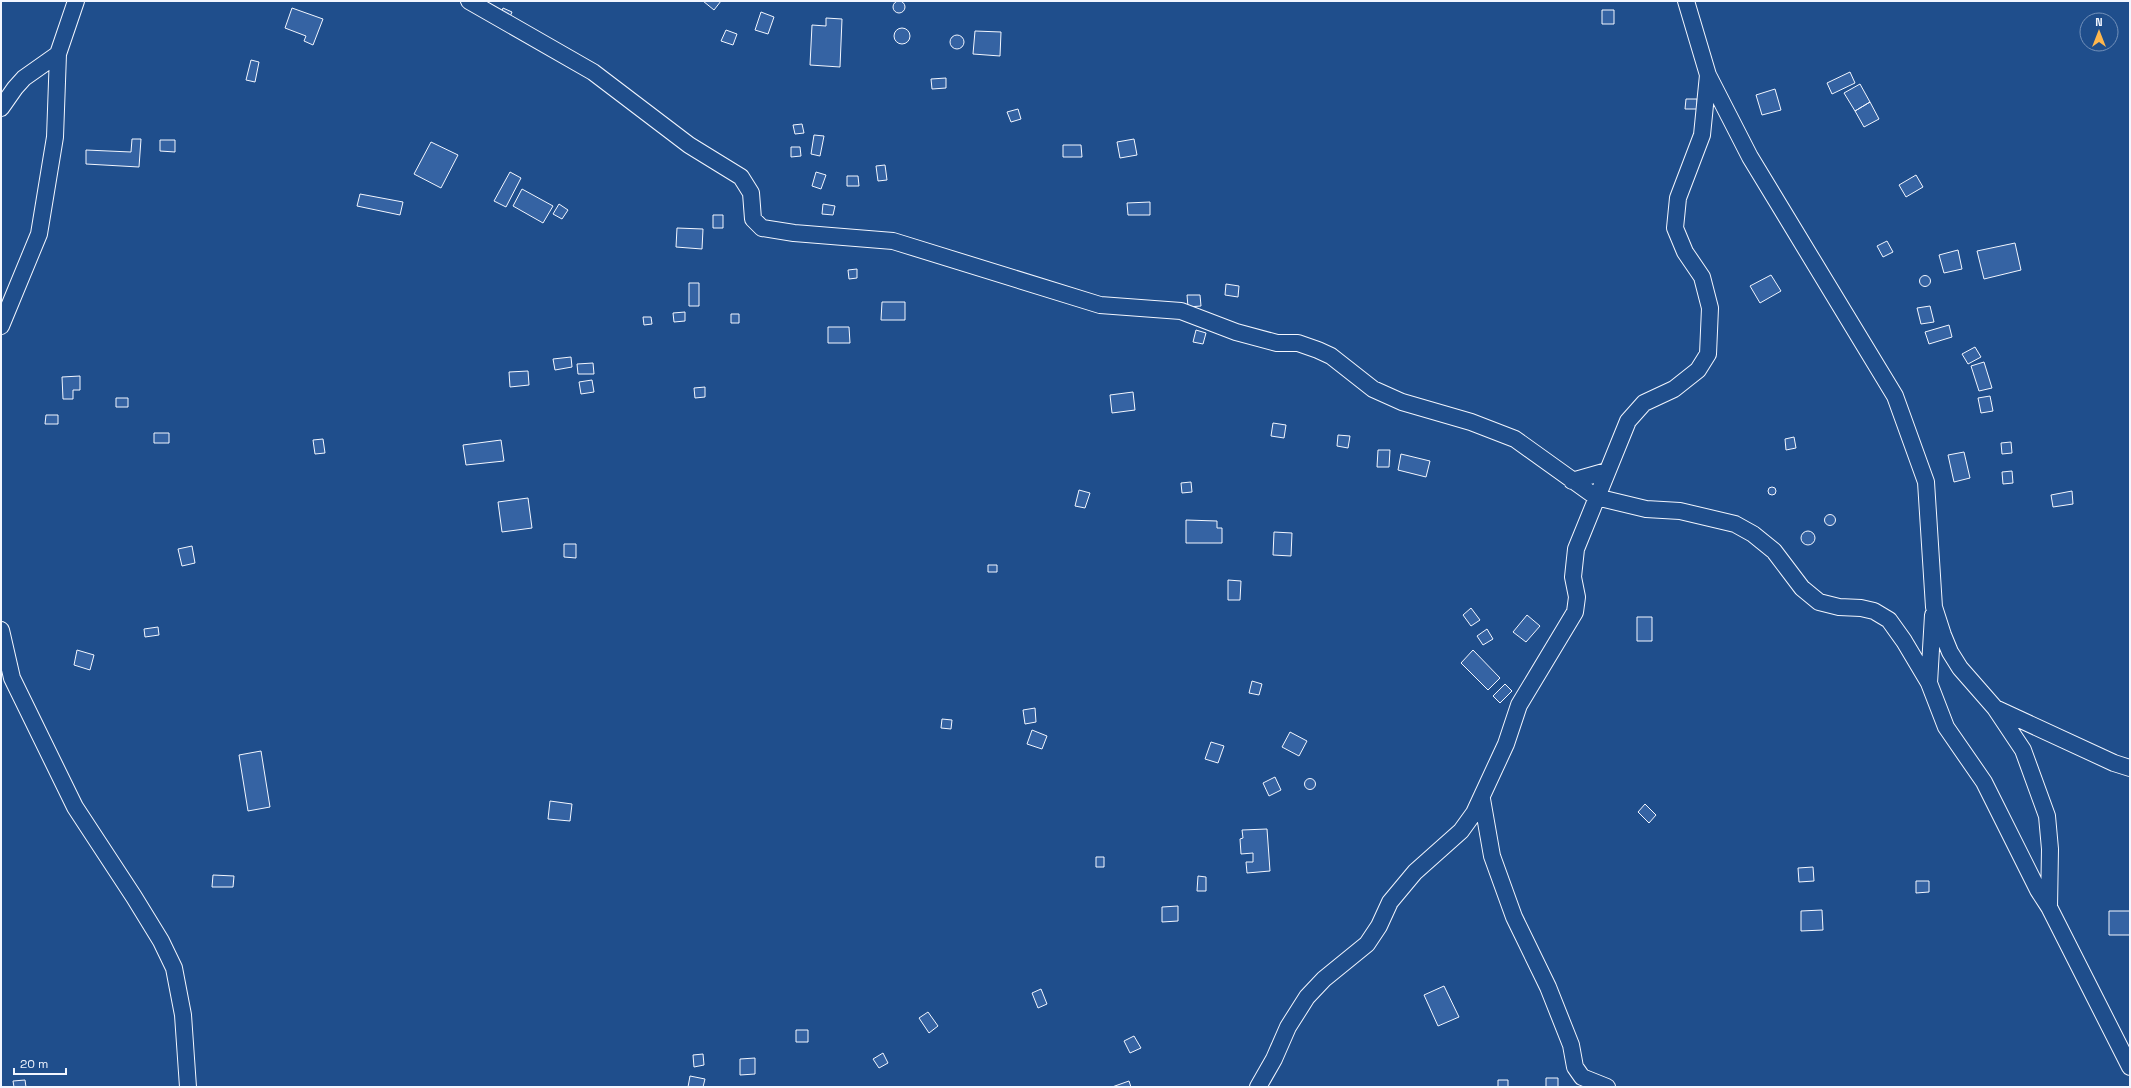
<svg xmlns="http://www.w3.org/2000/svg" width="2131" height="1088" font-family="'Space Grotesk',sans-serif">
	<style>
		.building { fill: #3563a3; stroke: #f2f6ff }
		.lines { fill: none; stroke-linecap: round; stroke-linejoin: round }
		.street-casing { stroke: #f2f6ff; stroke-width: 18 }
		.street { stroke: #1f4e8c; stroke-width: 16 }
	</style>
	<rect width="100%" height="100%" fill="#1f4e8c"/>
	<path class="building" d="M893 7a6 6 0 1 1 12 0a6 6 0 1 1-12 0Z
		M703 1H721L714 10Z
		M292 8 323 19 313 45 304 41 306 36 285 28Z
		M503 8 512 12 509 19 500 15Z
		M1602 10H1614V24H1602Z
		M761 12 774 17 768 34 755 30Z
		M826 18 842 19 840 67 810 65 812 25 826 26Z
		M894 36a8 8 0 1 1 16 0a8 8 0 1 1-16 0Z
		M726 30 737 34 733 45 721 41Z
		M975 31 1001 32 1000 56 973 54Z
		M950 42a7 7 0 1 1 14 0a7 7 0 1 1-14 0Z
		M251 60 259 62 255 82 246 80Z
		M1850 72 1855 83 1832 94 1827 83Z
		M946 78V88L932 89 931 79Z
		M1860 84 1870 102 1855 111 1844 93Z
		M1775 89 1781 110 1762 115 1756 95Z
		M1686 99H1697V109H1685Z
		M1870 102 1879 119 1864 127 1855 111Z
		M1018 109 1021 119 1011 122 1007 112Z
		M802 124 804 133 795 134 793 125Z
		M814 135 824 136 820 156 811 154Z
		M132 139H141L139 167 86 164V150L131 152Z
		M1134 139 1137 155 1120 158 1117 142Z
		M160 140H175V152L160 151Z
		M431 142 458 155 441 188 414 174Z
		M1063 145H1081L1082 157H1063Z
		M791 147H800L801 156 791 157Z
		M885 165 887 180 878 181 876 166Z
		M510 172 521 178 506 207 494 201Z
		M816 172 826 175 821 189 812 186Z
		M1916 175 1923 187 1906 197 1899 185Z
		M847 176H858L859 186H847Z
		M522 189 553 206 543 223 513 206Z
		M360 194 403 202 400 215 357 206Z
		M1150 202V215H1128L1127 203Z
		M559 204 568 210 562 219 553 214Z
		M823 204 835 206 833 215 822 214Z
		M713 215H723V228H713Z
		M677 228 703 229 702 249 676 247Z
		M1887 241 1893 252 1883 257 1877 246Z
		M2015 243 2021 270 1984 279 1977 251Z
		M1958 250 1962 269 1944 273 1939 255Z
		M857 269V278L849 279 848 270Z
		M1771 275 1781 291 1760 303 1750 286Z
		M1919.5 281a5.5 5.5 0 1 1 11 0a5.5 5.5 0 1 1-11 0Z
		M689 283H699V306H689Z
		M1226 284 1239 286 1238 297 1225 295Z
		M1187 295H1200L1201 306 1188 307Z
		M882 302H905V320H881Z
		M1930 306 1934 322 1921 324 1917 308Z
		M685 312V321L674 322 673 313Z
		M731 314H739V323H731Z
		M643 317H651L652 324 644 325Z
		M1949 325 1952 337 1929 344 1925 332Z
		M828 327H849L850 343H828Z
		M1196 330 1206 333 1203 344 1193 342Z
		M1975 347 1981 357 1968 364 1962 354Z
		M571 357 572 367 555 370 553 359Z
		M1984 362 1992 388 1979 391 1971 366Z
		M593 363 594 374H578L577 364Z
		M528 371 529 385 510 387 509 372Z
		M80 376V390H73V399H63L62 377Z
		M592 380 594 392 581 394 579 382Z
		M705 387V397L695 398 694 388Z
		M1133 392 1135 410 1112 413 1110 395Z
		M1990 396 1993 411 1981 413 1978 398Z
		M116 398H128V407H116Z
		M46 415H58V424H45Z
		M1273 423 1286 425 1284 438 1271 436Z
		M154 433H169V443H154Z
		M1338 435 1350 436 1348 448 1337 446Z
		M1794 437 1796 448 1786 450 1785 439Z
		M323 439 325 453 315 454 313 440Z
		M501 440 504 461 466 465 463 445Z
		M2011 442 2012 453 2002 454 2001 443Z
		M1378 450H1390L1389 467H1377Z
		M1964 452 1970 478 1954 482 1948 455Z
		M1401 454 1430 461 1426 477 1398 470Z
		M2012 471 2013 483 2003 484 2002 472Z
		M1191 482 1192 492 1182 493 1181 483Z
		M1768 491a4 4 0 1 1 8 0a4 4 0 1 1-8 0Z
		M1079 490 1090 493 1085 508 1075 506Z
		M2072 491 2073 504 2053 507 2051 495Z
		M528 498 532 528 502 532 498 502Z
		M1824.5 520a5.5 5.5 0 1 1 11 0a5.5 5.5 0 1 1-11 0Z
		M1186 520 1217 521V528H1222V543H1186Z
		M1801 538a7 7 0 1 1 14 0a7 7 0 1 1-14 0Z
		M1274 532 1292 533 1291 556 1273 555Z
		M564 544H576V558L564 557Z
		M192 546 195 563 182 566 178 549Z
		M988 565H997V572H988Z
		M1228 580 1241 581 1240 600H1228Z
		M1471 608 1480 620 1471 626 1463 615Z
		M1527 615 1540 626 1526 642 1513 632Z
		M1637 617H1652V641H1637Z
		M158 627 159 635 145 637 144 629Z
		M1487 629 1493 639 1483 645 1477 636Z
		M77 650 94 655 90 670 74 665Z
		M1473 650 1500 678 1488 690 1461 663Z
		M1252 681 1262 684 1259 695 1249 693Z
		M1505 684 1512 691 1500 703 1493 696Z
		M1035 708 1036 722 1025 724 1023 710Z
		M942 719 952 720 951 729 941 728Z
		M1032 730 1047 736 1042 749 1027 744Z
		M1290 732 1307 741 1299 756 1282 747Z
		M1211 742 1224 746 1218 763 1205 759Z
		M261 751 270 807 248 811 239 755Z
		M1275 777 1281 790 1269 796 1263 783Z
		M1304.5 784a5.5 5.5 0 1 1 11 0a5.5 5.5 0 1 1-11 0Z
		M550 801 572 804 570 821 548 819Z
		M1645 804 1656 815 1649 823 1638 812Z
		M1267 829 1270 871 1247 873 1246 862H1253V853L1241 854 1240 839 1243 838 1242 830Z
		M1096 857H1104V867H1096Z
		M1813 867 1814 881 1799 882 1798 868Z
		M213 875 234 876 233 887H212Z
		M1198 876 1206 877V891H1197Z
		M1916 881H1929V892L1916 893Z
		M1178 906V921L1162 922V907Z
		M1822 910 1823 930 1801 931V911Z
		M2109 911H2130V935H2109Z
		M1444 986 1459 1017 1438 1026 1424 995Z
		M1041 989 1047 1004 1038 1008 1032 993Z
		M928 1012 938 1026 929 1033 919 1018Z
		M796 1030H808V1042H796Z
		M1134 1036 1141 1048 1130 1053 1124 1041Z
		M883 1053 888 1063 879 1068 873 1059Z
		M703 1054 704 1065 694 1067 693 1055Z
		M755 1058V1074L740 1075V1059Z
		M690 1076 705 1079 703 1087H688Z
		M1546 1078H1558V1087H1546Z
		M25 1080 26 1087H14L13 1081Z
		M1498 1080H1508V1087H1498Z
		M1129 1081 1131 1087H1112Z"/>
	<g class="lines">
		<g class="street-casing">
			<path id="street" d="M469 1 593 72 689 145 741 177 751 193 753 219 762 228 794 233 893 241 1100 305 1181 311 1236 332 1277 343H1298L1318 350 1331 356 1373 389 1402 402 1471 422 1515 439 1596 497 1646 509 1680 511 1735 524 1753 534 1774 551 1802 588 1819 602 1839 607 1861 608 1874 611 1889 620 1904 641 1929 683 1946 727 1984 782 2038 890 2049 907
				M1686 1 1708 75 1750 157 1895 396 1926 482 1934 607 1943 635 1950 652 1960 668 1995 708 2023 750 2047 816 2050 849 2049 907 2130 1067
				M1 108 15 88 24 78 58 54
				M1 326 39 234 55 137 58 54 76 1
				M1572 481 1607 471
				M1 630 12 678 75 807 134 897 161 941 174 968 183 1015 188 1087
				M1929 683 1933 615
				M1995 708 2114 763 2130 768
				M1482 799 1492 856 1514 917 1548 987 1571 1045 1575 1067 1582 1077 1607 1087
				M1258 1087 1274 1059 1288 1027 1307 997 1324 979 1367 944 1379 926 1390 902 1415 872 1461 831 1474 813 1506 744 1519 705 1575 612 1577 597 1573 577 1576 549 1628 421 1644 403 1674 389 1698 370 1708 354 1710 308 1702 277 1685 252 1675 228 1678 198 1702 135 1708 75"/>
		</g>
		<use href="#street" class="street"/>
	</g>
	<rect width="2131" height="1088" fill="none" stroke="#f2f6ff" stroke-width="4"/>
	<g transform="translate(2099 32)"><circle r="19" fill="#1f4e8c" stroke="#7391ba"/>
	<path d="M0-3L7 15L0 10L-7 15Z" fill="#ffb74d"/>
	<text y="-6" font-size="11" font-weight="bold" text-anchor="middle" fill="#f2f6ff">N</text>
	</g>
	<path d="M14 1068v6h52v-6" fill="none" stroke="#f2f6ff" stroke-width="2"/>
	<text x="20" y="1068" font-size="12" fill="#f2f6ff" stroke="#1f4e8c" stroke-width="3" paint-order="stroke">20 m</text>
</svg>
